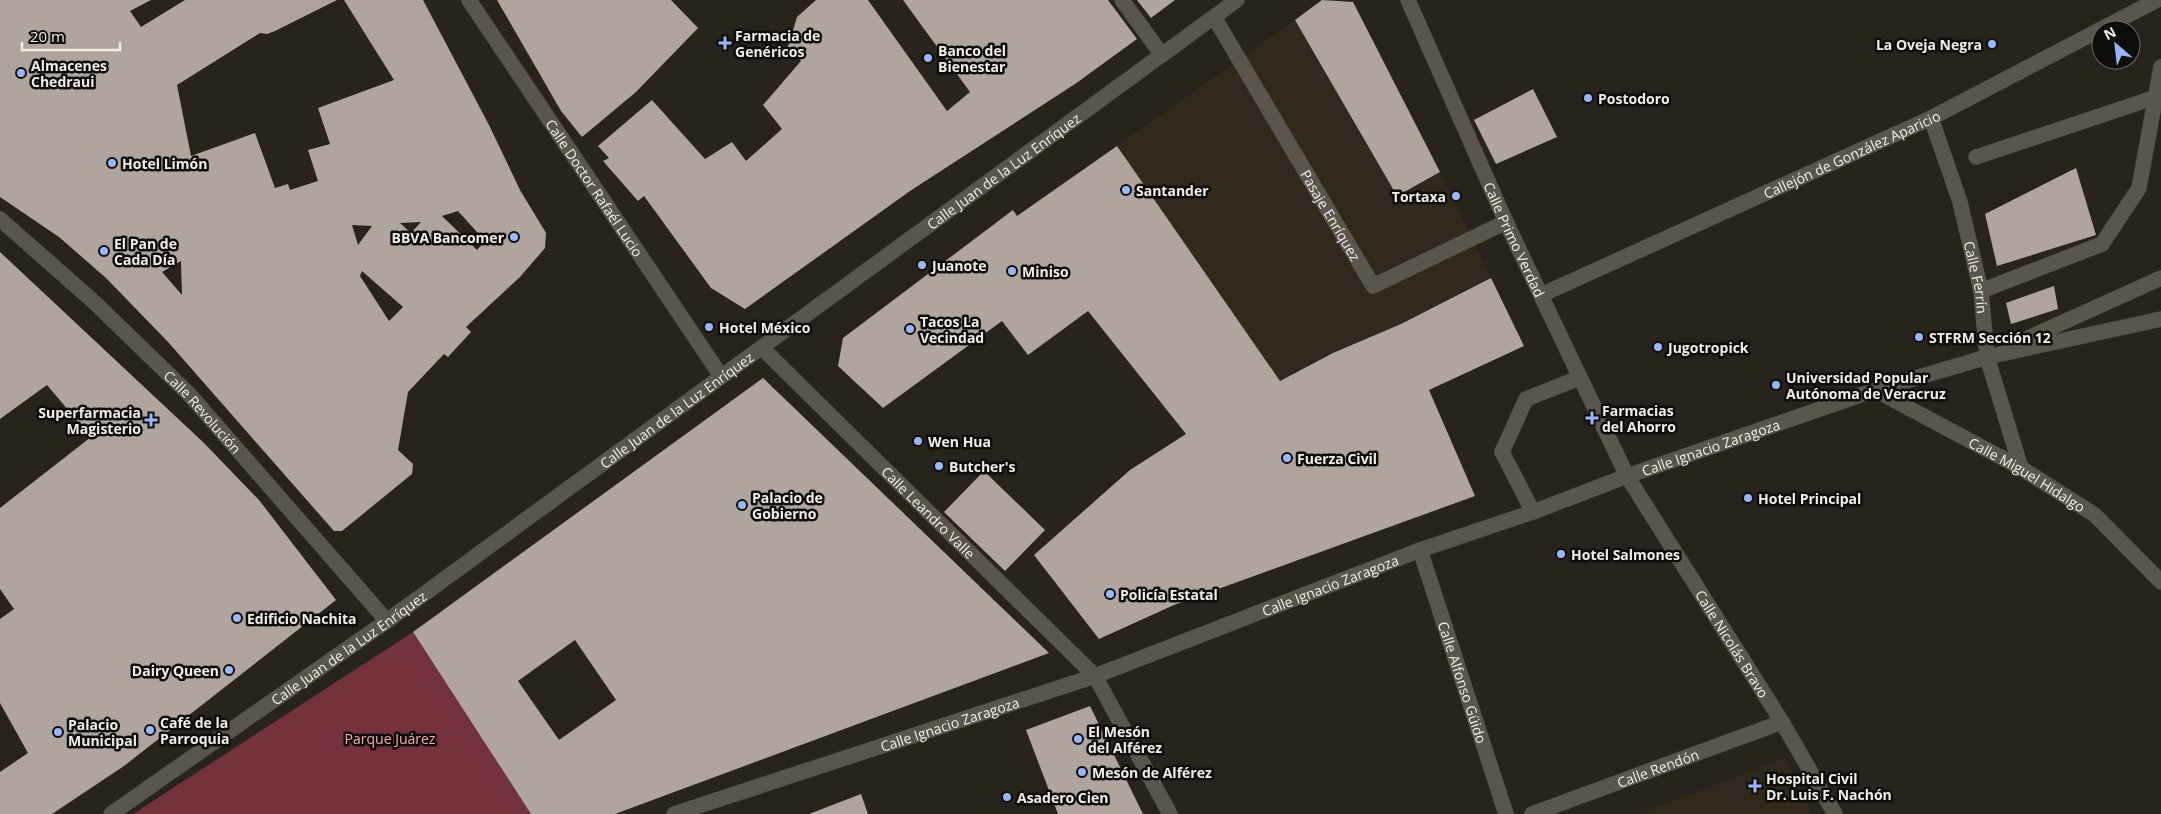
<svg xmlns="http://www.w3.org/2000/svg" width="2161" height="814" font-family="'Open Sans',sans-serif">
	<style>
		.built { fill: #31291c }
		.green { fill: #74323d }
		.building { fill: #b0a49f; fill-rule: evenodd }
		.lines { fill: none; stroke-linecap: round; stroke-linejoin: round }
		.service-casing { stroke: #423e38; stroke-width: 16 }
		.pedestrian-casing { stroke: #423e38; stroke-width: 16 }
		.minor-casing { stroke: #423e38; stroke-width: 16 }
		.secondary-casing { stroke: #423e38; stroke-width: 16 }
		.service { stroke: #5b564d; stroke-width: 15 }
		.pedestrian { stroke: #5b564d; stroke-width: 15 }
		.minor { stroke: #5b564d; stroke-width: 15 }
		.secondary { stroke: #5b564d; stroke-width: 15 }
		.poi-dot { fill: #98b6fd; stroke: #0f0d0a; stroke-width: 2 }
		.labels { text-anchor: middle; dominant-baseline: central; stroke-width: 5; stroke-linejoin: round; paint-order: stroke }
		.poi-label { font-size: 14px; font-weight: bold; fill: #f1eee9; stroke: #0f0d0a; text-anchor: start }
		.street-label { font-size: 14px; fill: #f1eee9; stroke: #0f0d0a }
		.park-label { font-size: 14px; fill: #f3acb4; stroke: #0f0d0a }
	</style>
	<rect width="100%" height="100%" fill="#28231c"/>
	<path class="built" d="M1295 20 1396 196 1440 172 1491 278 1401 324 1333 353 1280 381 1117 146Z
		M1785 758 1812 814H1639Z"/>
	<path class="green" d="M413 632 531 814H133Z"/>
	<path class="building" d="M0 0H151L130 11 141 27 185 0H337L275 31 267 34 260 33 177 85 191 156 255 133 275 188 288 184 290 190 318 181 308 150 330 144 318 108 394 80 344 0H423L489 125 520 190 546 233 545 248 520 277 466 327 471 332 448 357 444 354 408 392 398 450 413 464 412 474 342 531H334L168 342 106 278 59 237 0 197ZM458 211 485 241 477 250 442 216ZM421 222 411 233 400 223ZM352 225 372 226 358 245ZM181 261 182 295 162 272ZM362 271 403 307 389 321 360 276Z
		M497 0H671L698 28 636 92 582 137 561 111Z
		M816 0H868L947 111 970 92 903 0H1108L1137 39 1075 84 910 191 745 309 711 288 644 196 638 201 603 161 609 158 598 146 652 100 705 159 732 142 746 161 782 129 763 105 801 61 788 47 797 17Z
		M1137 0H1175L1151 18Z
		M1322 0 1353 2 1440 172 1397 196 1295 20Z
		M1533 89 1557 137 1496 164 1474 120Z
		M1117 146 1280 381 1333 353 1401 324 1491 278 1524 346 1429 390 1475 496 1174 605 1099 639 1034 555 1130 470 1186 434 1088 311 1028 355 1002 321 883 408 838 366 843 338 1013 210 1017 216Z
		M2076 168 2096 235 1997 266 1985 214Z
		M0 252 204 443 259 500 336 600 124 766 52 814H0V772L28 753 0 703V619L14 609 0 589V508L91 437 47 385 0 419Z
		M2054 286 2058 309 2011 324 2006 303Z
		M763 378 1049 653 615 814H531L413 632ZM575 640 616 700 559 740 518 681Z
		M984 471 1045 530 1005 571 944 512Z
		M1090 706 1143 814H1058L1026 730Z
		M861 794 868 814H809Z"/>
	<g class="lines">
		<g class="service-casing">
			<path id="service" d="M1976 157 2156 97
				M1981 291 2102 244 2139 188 2161 67"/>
		</g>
		<g class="pedestrian-casing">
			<g id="pedestrian">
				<path d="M1122 0 1162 55"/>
				<path id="s1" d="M1214 17 1373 286 1506 222"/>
				<path id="s2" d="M1541 295 1931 118 2157 0"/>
				<path d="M1533 512 1502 452 1526 399 1579 378"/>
			</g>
		</g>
		<g class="minor-casing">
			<g id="minor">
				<path id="s3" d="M469 0 721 376"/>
				<path id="s4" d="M1408 0 1506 222 1627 476 1782 722 1835 814"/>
				<path id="s5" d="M1931 118 1960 202 1981 291 1987 357 2021 468"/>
				<path id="s6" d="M0 219 94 302 189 394 387 621"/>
				<path id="s7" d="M762 348 1095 676 1170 814"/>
				<path id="s8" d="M1420 550 1506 814"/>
				<path id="s9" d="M1532 814 1782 722"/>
			</g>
		</g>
		<g class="secondary-casing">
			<g id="secondary">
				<path d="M2015 344 2161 278"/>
				<path id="s10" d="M1875 390 2021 468 2095 515 2161 582"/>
				<path id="s11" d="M111 814 387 621 1237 0"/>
				<path id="s12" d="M674 814 1095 676 1420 550 1533 512 1627 476 1875 390 1987 357 2161 319"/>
			</g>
		</g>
		<use href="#service" class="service"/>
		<use href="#pedestrian" class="pedestrian"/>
		<use href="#minor" class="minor"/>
		<use href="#secondary" class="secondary"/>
	</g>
	<g class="poi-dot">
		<path d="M722.5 35.5h5v5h5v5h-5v5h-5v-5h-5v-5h5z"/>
		<circle cx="1992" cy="44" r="5"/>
		<circle cx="928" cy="58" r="5"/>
		<circle cx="21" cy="73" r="5"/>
		<circle cx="1588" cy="98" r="5"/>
		<circle cx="112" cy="163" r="5"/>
		<circle cx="1126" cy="190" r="5"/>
		<circle cx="1456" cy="196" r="5"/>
		<circle cx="514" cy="237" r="5"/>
		<circle cx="104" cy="251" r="5"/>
		<circle cx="922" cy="265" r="5"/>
		<circle cx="1012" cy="271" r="5"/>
		<circle cx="709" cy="327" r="5"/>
		<circle cx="910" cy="329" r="5"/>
		<circle cx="1919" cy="337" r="5"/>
		<circle cx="1658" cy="347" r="5"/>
		<circle cx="1776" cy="385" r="5"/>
		<path d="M1589.5 410.5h5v5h5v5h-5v5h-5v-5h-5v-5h5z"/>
		<path d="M148.5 412.5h5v5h5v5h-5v5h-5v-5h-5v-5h5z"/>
		<circle cx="918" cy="441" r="5"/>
		<circle cx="1287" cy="458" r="5"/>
		<circle cx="939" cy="466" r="5"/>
		<circle cx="1748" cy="498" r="5"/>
		<circle cx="742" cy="505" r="5"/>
		<circle cx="1561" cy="554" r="5"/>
		<circle cx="1110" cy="594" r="5"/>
		<circle cx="237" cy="618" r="5"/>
		<circle cx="229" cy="670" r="5"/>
		<circle cx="150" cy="730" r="5"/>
		<circle cx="58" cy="732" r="5"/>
		<circle cx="1078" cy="739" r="5"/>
		<circle cx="1082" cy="772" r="5"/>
		<path d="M1752.5 778.5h5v5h5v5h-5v5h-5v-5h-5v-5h5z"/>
		<circle cx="1007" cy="797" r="5"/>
	</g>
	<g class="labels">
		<g class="poi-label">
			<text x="735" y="35">Farmacia de<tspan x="735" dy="16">Genéricos</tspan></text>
			<text x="1982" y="44" text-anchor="end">La Oveja Negra</text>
			<text x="938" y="50">Banco del<tspan x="938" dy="16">Bienestar</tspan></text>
			<text x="31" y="65">Almacenes<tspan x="31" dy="16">Chedraui</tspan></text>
			<text x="1598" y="98">Postodoro</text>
			<text x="122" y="163">Hotel Limón</text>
			<text x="1136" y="190">Santander</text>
			<text x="1446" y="196" text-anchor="end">Tortaxa</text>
			<text x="504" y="237" text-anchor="end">BBVA Bancomer</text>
			<text x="114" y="243">El Pan de<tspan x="114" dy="16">Cada Día</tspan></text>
			<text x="932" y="265">Juanote</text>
			<text x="1022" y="271">Miniso</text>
			<text x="920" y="321">Tacos La<tspan x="920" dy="16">Vecindad</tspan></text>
			<text x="719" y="327">Hotel México</text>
			<text x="1929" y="337">STFRM Sección 12</text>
			<text x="1668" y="347">Jugotropick</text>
			<text x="1786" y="377">Universidad Popular<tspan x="1786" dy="16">Autónoma de Veracruz</tspan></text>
			<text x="1602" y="410">Farmacias<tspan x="1602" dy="16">del Ahorro</tspan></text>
			<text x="141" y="412" text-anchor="end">Superfarmacia<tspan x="141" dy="16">Magisterio</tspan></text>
			<text x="928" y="441">Wen Hua</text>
			<text x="1297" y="458">Fuerza Civil</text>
			<text x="949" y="466">Butcher's</text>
			<text x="752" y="497">Palacio de<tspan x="752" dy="16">Gobierno</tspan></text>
			<text x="1758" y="498">Hotel Principal</text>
			<text x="1571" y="554">Hotel Salmones</text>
			<text x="1120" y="594">Policía Estatal</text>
			<text x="247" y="618">Edificio Nachita</text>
			<text x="219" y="670" text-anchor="end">Dairy Queen</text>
			<text x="160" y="722">Café de la<tspan x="160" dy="16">Parroquia</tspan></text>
			<text x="68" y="724">Palacio<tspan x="68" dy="16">Municipal</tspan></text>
			<text x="1088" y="731">El Mesón<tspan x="1088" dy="16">del Alférez</tspan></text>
			<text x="1092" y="772">Mesón de Alférez</text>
			<text x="1766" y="778">Hospital Civil<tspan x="1766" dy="16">Dr. Luis F. Nachón</tspan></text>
			<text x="1017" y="797">Asadero Cien</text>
		</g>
		<g class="street-label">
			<text stroke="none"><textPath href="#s2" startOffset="341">Callejón de González Aparicio</textPath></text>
			<text stroke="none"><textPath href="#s11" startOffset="1100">Calle Juan de la Luz Enríquez</textPath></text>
			<text stroke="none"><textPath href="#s3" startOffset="226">Calle Doctor Rafaél Lucio</textPath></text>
			<text stroke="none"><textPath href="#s1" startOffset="230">Pasaje Enríquez</textPath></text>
			<text stroke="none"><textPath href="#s4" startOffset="262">Calle Primo Verdad</textPath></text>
			<text stroke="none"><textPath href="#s5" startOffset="166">Calle Ferrín</textPath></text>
			<text stroke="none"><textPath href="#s11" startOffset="695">Calle Juan de la Luz Enríquez</textPath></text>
			<text stroke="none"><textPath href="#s6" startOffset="280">Calle Revolución</textPath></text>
			<text stroke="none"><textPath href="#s12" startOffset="1100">Calle Ignacio Zaragoza</textPath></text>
			<text stroke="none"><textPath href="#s10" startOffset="174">Calle Miguel Hidalgo</textPath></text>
			<text stroke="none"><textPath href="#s7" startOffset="234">Calle Leandro Valle</textPath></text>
			<text stroke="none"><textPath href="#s12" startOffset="695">Calle Ignacio Zaragoza</textPath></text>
			<text stroke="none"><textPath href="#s4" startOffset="722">Calle Nicolás Bravo</textPath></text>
			<text stroke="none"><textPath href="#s11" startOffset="290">Calle Juan de la Luz Enríquez</textPath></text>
			<text stroke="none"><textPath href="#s8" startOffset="139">Calle Alfonso Güido</textPath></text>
			<text stroke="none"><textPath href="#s12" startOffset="290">Calle Ignacio Zaragoza</textPath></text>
			<text stroke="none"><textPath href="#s9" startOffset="134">Calle Rendón</textPath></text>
		</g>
		<g class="park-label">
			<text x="390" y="738">Parque Juárez</text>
		</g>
	</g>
	<g transform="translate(2116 45) rotate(332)"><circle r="24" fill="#0f0d0a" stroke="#696763"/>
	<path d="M0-4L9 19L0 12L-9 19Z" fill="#98b6fd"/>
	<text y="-8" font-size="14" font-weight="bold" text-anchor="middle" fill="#f1eee9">N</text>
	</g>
	<path d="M22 42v8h98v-8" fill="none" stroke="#f1eee9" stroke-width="2.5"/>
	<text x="30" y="42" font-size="15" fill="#f1eee9" stroke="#0f0d0a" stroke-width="4" paint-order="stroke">20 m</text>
</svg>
